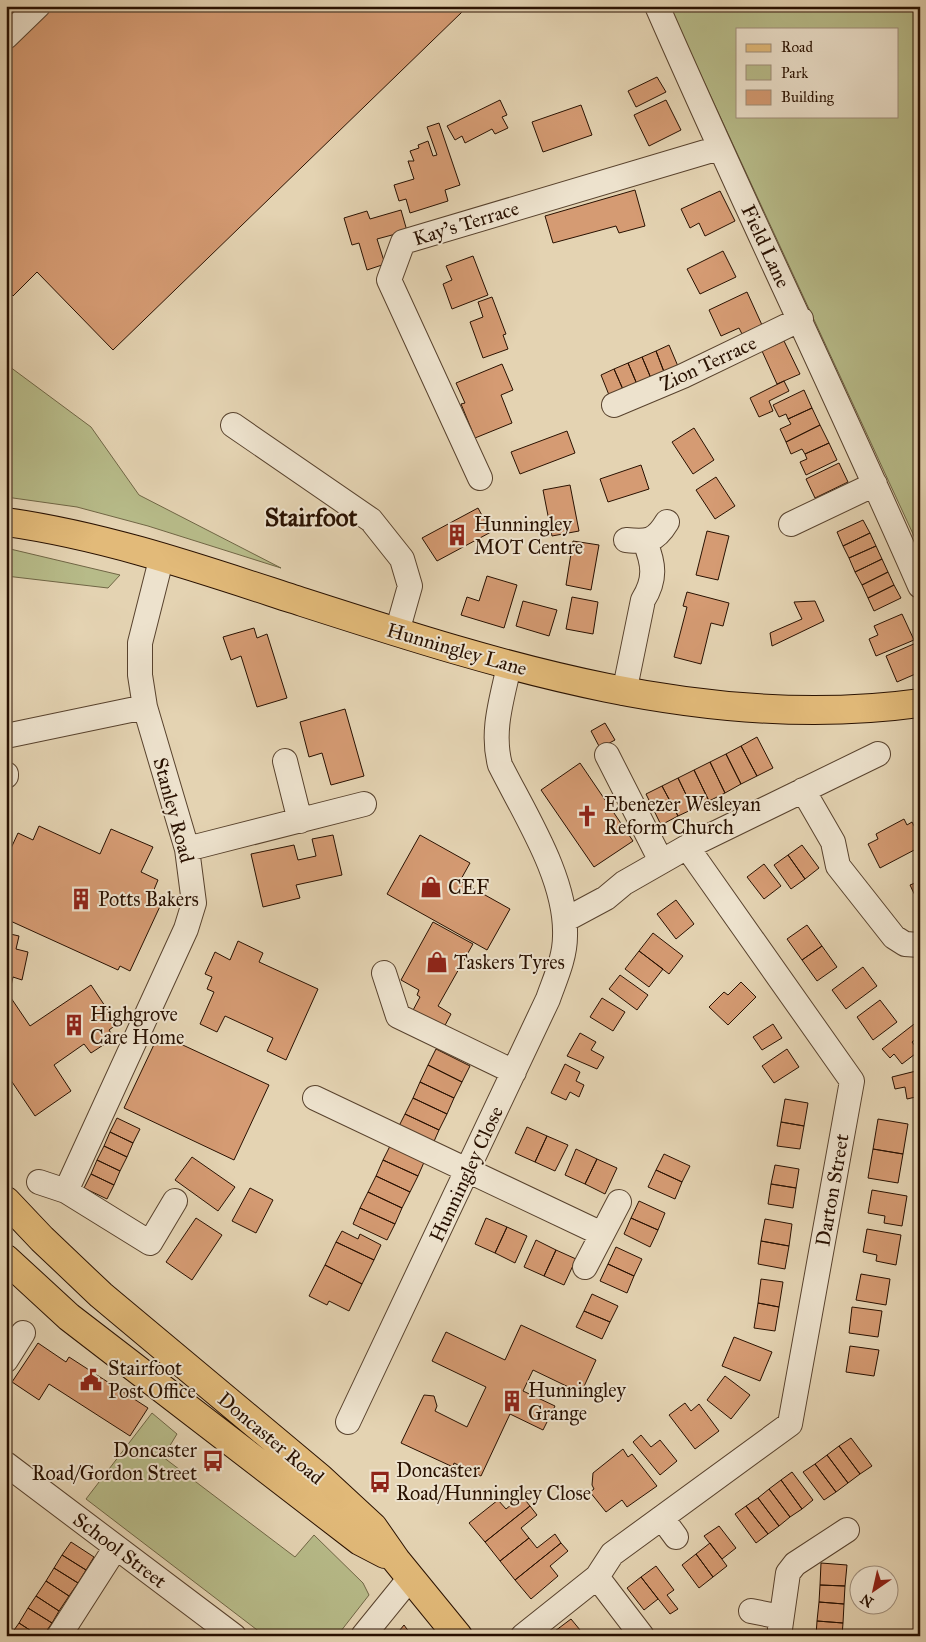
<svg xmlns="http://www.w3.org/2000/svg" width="926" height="1642" font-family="'IM FELL Great Primer',serif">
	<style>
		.green { fill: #b7bb89; stroke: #706645; fill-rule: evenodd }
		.building { fill: #d59b73; stroke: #291101 }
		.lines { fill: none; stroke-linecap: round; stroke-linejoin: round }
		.minor-casing { stroke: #58422d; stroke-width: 26 }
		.major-casing { stroke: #291101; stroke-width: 30 }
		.highway-casing { stroke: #291101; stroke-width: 30 }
		.minor { stroke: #ede2cd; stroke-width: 24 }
		.major { stroke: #e2ba79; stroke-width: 28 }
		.highway { stroke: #e2ba79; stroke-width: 28 }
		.labels { text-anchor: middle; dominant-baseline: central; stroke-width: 4; stroke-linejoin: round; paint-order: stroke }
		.street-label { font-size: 20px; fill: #291101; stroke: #ede2cd }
		.poi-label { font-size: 20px; fill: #291101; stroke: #ede2cd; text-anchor: start }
		.district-label { font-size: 25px; font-weight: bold; fill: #291101; stroke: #ede2cd }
	</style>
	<rect width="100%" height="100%" fill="#e4d3b2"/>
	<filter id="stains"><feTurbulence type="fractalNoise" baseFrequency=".004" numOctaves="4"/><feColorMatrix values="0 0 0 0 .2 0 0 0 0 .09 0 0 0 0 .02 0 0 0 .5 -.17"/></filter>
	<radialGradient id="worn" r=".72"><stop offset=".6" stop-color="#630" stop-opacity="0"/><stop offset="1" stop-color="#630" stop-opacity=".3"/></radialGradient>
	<path class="green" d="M669 6H920V549ZM737 29H897V116H737Z
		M6 364 91 427 139 495 281 568 148 526 77 507 6 497Z
		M6 548 120 575 108 588 6 576Z
		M152 1413 177 1434 163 1457 295 1557 314 1535 363 1583 369 1595 337 1636H265L86 1499Z"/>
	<path class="building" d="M53 6H457L462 12 113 350 37 272 13 296 6 288V52Z
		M657 77 666 92 636 107 628 91Z
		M500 100 507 115 502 117 508 128 495 134 492 129 465 143 462 136 455 140 447 126Z
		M666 100 681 130 649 146 634 115Z
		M581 105 592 135 543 152 532 122Z
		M439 123 460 185 445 190 448 201 410 213 406 199 399 201 394 185 414 179 408 161H414L410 151 419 148 418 145 428 141 433 156 437 155 427 127Z
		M635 190 645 226 619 233 616 226 553 243 545 216Z
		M720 191 735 221 705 236 699 223 690 228 681 209Z
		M401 210 407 231 377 239 385 264 367 270 359 243 352 245 344 218 367 211 370 219Z
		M723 251 736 277 700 294 687 269Z
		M473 256 488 295 452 309 443 284 452 280 446 266Z
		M747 292 762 325 742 334 739 328 721 336 709 310Z
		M492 297 506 334 503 335 508 349 483 358 470 322 483 317 478 302Z
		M784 341 800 374 777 384 762 351Z
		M669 345 680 371 666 377 656 351Z
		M656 351 666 377 653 383 642 357Z
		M642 357 653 383 639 389 628 363Z
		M628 363 639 389 625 394 614 369Z
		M502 364 513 390 501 395 512 423 475 438 461 404 465 403 456 383Z
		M614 369 625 394 611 400 601 375Z
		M784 381 789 391 769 401 773 411 759 417 750 398Z
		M804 390 812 408 788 419 786 414 779 417 773 405Z
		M812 408 820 425 786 442 780 429 791 424 788 419Z
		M820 425 829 443 805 454 802 449 791 454 786 442Z
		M694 428 714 460 693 474 672 442Z
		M567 431 575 453 520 474 511 452Z
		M829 443 837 460 806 475 800 462 807 459 805 454Z
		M839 463 848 482 815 498 806 479Z
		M641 465 649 489 608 502 600 479Z
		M716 477 735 506 715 519 696 490Z
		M570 485 579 531 552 536 543 490Z
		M478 508 491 532 437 561 422 538Z
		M863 520 870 533 843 546 837 532Z
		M707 531 729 536 718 580 696 575Z
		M870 533 876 546 849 558 843 546Z
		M573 541 599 545 591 590 566 585Z
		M876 546 882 559 855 572 849 558Z
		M882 559 888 572 862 585 855 572Z
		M888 572 894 585 868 598 862 585Z
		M487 576 517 585 504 628 461 615 467 597 479 601Z
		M894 585 901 598 874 611 868 598Z
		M687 592 729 603 723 626 711 623 701 664 674 657 687 607 683 606Z
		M572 597 598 602 593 634 566 629Z
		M523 601 557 610 549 636 516 626Z
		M815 601 824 621 772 646 770 633 802 619 794 602Z
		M902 614 914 640 876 656 869 639 878 635 874 626Z
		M254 628 257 638 267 634 287 698 257 707 241 656 231 660 223 637Z
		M916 643 920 651V672L897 682 886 656Z
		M345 709 364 776 331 785 322 753 309 757 300 722Z
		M605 723 615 740 600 748 591 731Z
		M757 737 773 768 757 776 741 746Z
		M741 746 757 776 741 784 726 754Z
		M726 754 741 784 725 793 710 762Z
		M710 762 725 793 709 801 694 770Z
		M580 763 633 841 594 867 541 790Z
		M694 770 709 801 693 809 678 778Z
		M678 778 693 809 678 816 662 786Z
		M662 786 678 816 661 825 646 794Z
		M904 819 907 825 912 822 920 837V847L880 868 868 844 878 839 876 834Z
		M39 826 100 854 111 829 153 847 141 872 158 880 151 897 162 902 130 971 120 966 118 970 6 919V859L18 833 33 840Z
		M333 835 342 875 296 885 300 898 263 907 251 854 294 845 298 860 316 856 312 839Z
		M420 835 470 863 460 881 510 909 487 950 387 894Z
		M802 845 819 868 805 879 788 855Z
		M788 855 805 879 791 889 774 865Z
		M764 864 781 886 764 899 747 877Z
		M920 881V906L910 885Z
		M676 900 694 924 676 939 657 914Z
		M433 922 473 944 438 1006 451 1014 442 1031 411 1014 420 997 417 995 419 990 401 980Z
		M807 925 822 946 802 960 787 939Z
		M6 933 19 936 16 949 28 952 22 980 13 977 9 995 30 1026 91 985 117 1024 109 1030 114 1038 91 1053 84 1044 54 1065 71 1091 35 1116 6 1073Z
		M653 933 683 956 669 974 639 951Z
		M238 941 263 953 259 962 318 989 286 1060 267 1051 273 1038 225 1016 217 1032 200 1024 214 992 207 989 212 977 205 974 215 952 230 960Z
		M822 946 837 967 817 981 802 960Z
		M639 951 663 969 649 987 625 969Z
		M863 967 877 986 846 1009 832 990Z
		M620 975 648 995 637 1010 609 989Z
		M741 982 756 997 728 1025 709 1007 724 992 728 995Z
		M602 998 625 1012 613 1031 590 1017Z
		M880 1000 897 1022 873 1040 857 1017Z
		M918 1021 920 1036 912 1042 919 1051 902 1064 894 1054 890 1058 882 1049Z
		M773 1024 782 1038 762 1050 753 1037Z
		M580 1033 596 1042 591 1050 604 1057 597 1069 567 1056Z
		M159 1034 269 1085 234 1160 124 1108Z
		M436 1049 470 1066 462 1082 428 1065Z
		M787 1049 799 1067 774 1083 762 1066Z
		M565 1064 580 1072 576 1081 584 1085 579 1097 570 1092 566 1100 551 1093Z
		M428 1065 462 1082 454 1098 420 1082Z
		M920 1070V1096L907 1099 905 1087 895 1089 892 1077Z
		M420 1082 454 1098 447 1114 413 1098Z
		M413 1098 447 1114 439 1130 405 1114Z
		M785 1099 808 1103 804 1126 781 1122Z
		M405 1114 439 1130 432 1146 397 1130Z
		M117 1118 140 1129 133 1143 110 1132Z
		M878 1119 908 1124 903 1154 873 1149Z
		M781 1122 804 1126 800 1149 777 1146Z
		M527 1127 547 1136 535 1162 515 1153Z
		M110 1132 133 1143 127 1157 104 1146Z
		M547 1136 568 1145 555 1171 535 1162Z
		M391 1144 425 1160 418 1176 383 1160Z
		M104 1146 127 1157 120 1171 97 1160Z
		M576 1149 597 1159 585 1184 565 1175Z
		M873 1149 903 1154 898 1183 868 1178Z
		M664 1154 690 1166 682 1182 656 1170Z
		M192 1157 235 1187 218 1211 175 1180Z
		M597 1159 617 1168 605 1194 585 1184Z
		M97 1160 120 1171 114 1185 91 1174Z
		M383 1160 418 1176 410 1192 376 1176Z
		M775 1165 799 1169 796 1188 771 1184Z
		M656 1170 682 1182 675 1199 648 1187Z
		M91 1174 114 1185 107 1199 84 1188Z
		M376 1176 410 1192 402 1208 368 1192Z
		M771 1184 796 1188 793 1208 768 1204Z
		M250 1188 273 1200 256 1233 232 1221Z
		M872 1190 907 1196 902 1226 884 1223 885 1216 868 1213Z
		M368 1192 402 1208 395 1224 360 1208Z
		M639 1201 665 1213 658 1230 631 1218Z
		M360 1208 395 1224 387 1240 353 1224Z
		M196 1218 222 1235 192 1280 166 1262Z
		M486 1218 507 1227 495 1253 475 1244Z
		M631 1218 658 1230 650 1247 624 1234Z
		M765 1219 792 1224 789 1246 761 1241Z
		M507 1227 527 1236 515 1263 495 1253Z
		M867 1229 901 1235 896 1265 876 1261 877 1255 863 1252Z
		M342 1231 358 1239 360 1234 381 1245 374 1260 336 1242Z
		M536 1240 556 1250 544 1276 524 1267Z
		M761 1241 789 1246 785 1269 758 1264Z
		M336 1242 374 1260 362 1284 325 1265Z
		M616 1247 642 1259 634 1276 608 1264Z
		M556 1250 576 1259 564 1285 544 1276Z
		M608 1264 634 1276 627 1293 600 1281Z
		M325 1265 362 1284 349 1311 329 1301 327 1305 309 1296Z
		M861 1274 890 1279 886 1305 856 1300Z
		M761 1279 783 1282 779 1307 758 1303Z
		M592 1294 618 1306 610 1322 584 1311Z
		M758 1303 779 1307 775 1331 754 1328Z
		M852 1307 882 1311 878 1337 849 1333Z
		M584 1311 610 1322 602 1339 576 1327Z
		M521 1325 596 1360 581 1393 533 1370 523 1391 555 1406 543 1430 510 1414 481 1476 454 1463 453 1467 401 1443 424 1395 434 1396 437 1406 435 1411 467 1427 486 1387 432 1361 446 1332 505 1360Z
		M734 1337 772 1352 760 1381 722 1366Z
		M38 1343 66 1362 69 1357 148 1408 130 1436 49 1384 39 1400 12 1382Z
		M850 1346 879 1350 874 1376 846 1372Z
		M725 1376 750 1395 731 1419 707 1400Z
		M685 1403 691 1411 699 1404 719 1431 695 1449 669 1415Z
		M641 1435 651 1447 660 1440 677 1461 660 1475 633 1442Z
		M851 1438 872 1466 860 1474 839 1446Z
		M839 1446 860 1474 848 1483 827 1455Z
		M623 1449 628 1457 632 1454 657 1486 627 1507 622 1500 606 1512 590 1492 594 1489 592 1485 593 1473Z
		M827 1455 848 1483 836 1492 815 1464Z
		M815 1464 836 1492 824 1500 803 1472Z
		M792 1472 813 1500 802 1509 781 1480Z
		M781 1480 802 1509 790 1517 769 1489Z
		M769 1489 790 1517 779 1526 758 1498Z
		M522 1496 530 1506 485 1542 469 1523 498 1500 506 1509Z
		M758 1498 779 1526 768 1534 746 1506Z
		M530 1506 537 1515 521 1528 529 1538 500 1561 485 1542Z
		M746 1506 768 1534 756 1543 735 1514Z
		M719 1526 736 1548 722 1559 704 1536Z
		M555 1534 561 1543 515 1580 500 1561 529 1538 537 1548Z
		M71 1542 94 1557 86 1570 62 1555Z
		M561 1543 568 1551 550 1566 558 1576 531 1599 515 1580Z
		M710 1543 727 1566 713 1577 696 1554Z
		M696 1554 713 1577 699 1588 682 1565Z
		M62 1555 86 1570 78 1583 54 1568Z
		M821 1563 847 1565 845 1586 820 1585Z
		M656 1566 674 1590 667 1595 678 1609 670 1614 641 1577Z
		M54 1568 78 1583 69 1596 46 1581Z
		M641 1577 658 1599 644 1610 627 1588Z
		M46 1581 69 1596 59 1611 36 1596Z
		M820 1585 845 1586 844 1604 819 1602Z
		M36 1596 59 1611 52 1623 28 1608Z
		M819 1602 844 1604 843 1623 817 1621Z
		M28 1608 52 1623 43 1636H39L19 1623Z
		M571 1619 585 1636H550L555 1631Z
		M817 1621 843 1623 842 1636H816Z
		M19 1623 39 1636H10Z
		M404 1625 412 1636H395Z"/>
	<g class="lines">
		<g class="minor-casing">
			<path id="minor" d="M657 6C742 201 835 392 920 586
				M6 37 38 6
				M614 405 683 376 801 319
				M233 425 371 520 402 559 410 586 397 632
				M480 478 389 280 403 242 719 148
				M791 524 875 484
				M626 540C647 542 655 542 667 522
				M624 693 643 600C656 579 654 564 645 542
				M6 736 145 707
				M607 755 661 861
				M285 761 300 821
				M6 774V776
				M803 790 833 842 838 866 894 937 905 944 920 945
				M187 849 364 804
				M565 920 606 898 624 883 687 847 878 754
				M384 973 398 1016 514 1072
				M315 1098 602 1234
				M39 1182 66 1191 150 1243 175 1201
				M66 1191 186 929 194 903 187 849 145 707 140 675V643L162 556
				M585 1267 619 1202
				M6 1360 23 1333
				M348 1422 548 999C555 979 565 958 565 936 567 879 525 815 500 765 491 731 502 699 509 666
				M6 1464 234 1636
				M662 1518 676 1537
				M597 1577 642 1636
				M751 1611 781 1617
				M59 1636 116 1547
				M363 1636 410 1578
				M523 1636 597 1577 612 1554 790 1424 852 1081 687 847
				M779 1636 788 1573 795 1564 847 1530"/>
		</g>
		<g class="major-casing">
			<path id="major" d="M6 522C105 536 198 568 293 599 495 664 704 733 920 703"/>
		</g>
		<g class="highway-casing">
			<path id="highway" d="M6 1201 42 1239 101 1295 320 1478 373 1527 396 1560 458 1636
				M6 1259 69 1317 360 1541 385 1554"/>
		</g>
		<use href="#minor" class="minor"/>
		<use href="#major" class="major"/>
		<use href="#highway" class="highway"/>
	</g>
	<defs>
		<g id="building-bare" transform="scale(1.725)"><path d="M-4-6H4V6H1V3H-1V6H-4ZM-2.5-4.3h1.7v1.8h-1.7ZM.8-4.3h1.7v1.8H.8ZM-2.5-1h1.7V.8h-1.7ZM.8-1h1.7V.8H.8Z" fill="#8f2418" stroke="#ede2cd" stroke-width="2.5" paint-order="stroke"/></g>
		<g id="church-bare" transform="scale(1.725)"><path d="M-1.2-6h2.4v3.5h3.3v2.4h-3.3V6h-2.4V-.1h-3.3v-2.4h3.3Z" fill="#8f2418" stroke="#ede2cd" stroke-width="2.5" paint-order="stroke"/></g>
		<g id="shop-bare" transform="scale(1.725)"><path d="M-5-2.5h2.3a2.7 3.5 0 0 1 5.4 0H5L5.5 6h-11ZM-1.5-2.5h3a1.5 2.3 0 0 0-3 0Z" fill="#8f2418" stroke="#ede2cd" stroke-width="2.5" paint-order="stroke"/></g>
		<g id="civic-bare" transform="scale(1.725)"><path d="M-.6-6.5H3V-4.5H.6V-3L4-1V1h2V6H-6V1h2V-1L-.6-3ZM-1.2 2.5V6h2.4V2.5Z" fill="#8f2418" stroke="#ede2cd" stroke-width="2.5" paint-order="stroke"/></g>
		<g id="bus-bare" transform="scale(1.725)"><path d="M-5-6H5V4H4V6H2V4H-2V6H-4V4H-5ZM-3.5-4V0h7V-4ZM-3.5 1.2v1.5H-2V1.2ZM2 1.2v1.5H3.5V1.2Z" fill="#8f2418" stroke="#ede2cd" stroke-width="2.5" paint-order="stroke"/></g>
	</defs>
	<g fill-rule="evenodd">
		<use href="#building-bare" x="457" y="535"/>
		<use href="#church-bare" x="587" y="816"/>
		<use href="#shop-bare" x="431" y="887"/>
		<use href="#building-bare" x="81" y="899"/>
		<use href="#shop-bare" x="437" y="962"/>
		<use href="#building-bare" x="74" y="1025"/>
		<use href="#civic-bare" x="91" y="1380"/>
		<use href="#building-bare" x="512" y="1401"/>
		<use href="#bus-bare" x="213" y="1461"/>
		<use href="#bus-bare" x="380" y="1482"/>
	</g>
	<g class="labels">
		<g class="street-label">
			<text transform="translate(466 223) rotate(-17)">Kay's Terrace</text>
			<text transform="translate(766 246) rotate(65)">Field Lane</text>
			<text transform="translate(708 363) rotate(-25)">Zion Terrace</text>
			<text transform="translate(457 649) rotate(16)">Hunningley Lane</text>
			<text transform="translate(174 810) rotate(75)">Stanley Road</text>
			<text transform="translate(466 1174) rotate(-65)">Hunningley Close</text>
			<text transform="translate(832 1190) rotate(-80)">Darton Street</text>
			<text transform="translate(271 1438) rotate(40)">Doncaster Road</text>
			<text transform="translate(120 1550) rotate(37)">School Street</text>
		</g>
		<g class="poi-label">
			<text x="474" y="524">Hunningley<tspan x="474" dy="23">MOT Centre</tspan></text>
			<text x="604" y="804">Ebenezer Wesleyan<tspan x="604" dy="23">Reform Church</tspan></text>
			<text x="448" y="887">CEF</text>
			<text x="98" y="899">Potts Bakers</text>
			<text x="454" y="962">Taskers Tyres</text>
			<text x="90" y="1014">Highgrove<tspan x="90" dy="23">Care Home</tspan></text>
			<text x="108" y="1368">Stairfoot<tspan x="108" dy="23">Post Office</tspan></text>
			<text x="528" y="1390">Hunningley<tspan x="528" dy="23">Grange</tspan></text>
			<text x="197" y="1450" text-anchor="end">Doncaster<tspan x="197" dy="23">Road/Gordon Street</tspan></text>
			<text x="396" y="1470">Doncaster<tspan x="396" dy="23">Road/Hunningley Close</tspan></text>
		</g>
		<g class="district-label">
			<text x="311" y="517">Stairfoot</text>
		</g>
	</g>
	<rect width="926" height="1642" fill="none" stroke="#e4d3b2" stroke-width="25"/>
	<rect x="8" y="8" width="911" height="1627" fill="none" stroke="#291101" stroke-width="2.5"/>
	<rect x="12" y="12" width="901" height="1617" fill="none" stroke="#291101"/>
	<rect x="736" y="28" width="162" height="90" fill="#ede2cd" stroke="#9f8e7b"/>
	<rect x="746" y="44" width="25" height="8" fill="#e2ba79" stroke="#9f8e7b"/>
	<text x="781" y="52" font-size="15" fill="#291101">Road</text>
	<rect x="746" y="65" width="25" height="15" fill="#b7bb89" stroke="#9f8e7b"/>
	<text x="781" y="78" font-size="15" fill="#291101">Park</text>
	<rect x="746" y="90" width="25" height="15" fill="#d59b73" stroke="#9f8e7b"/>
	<text x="781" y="102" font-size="15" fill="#291101">Building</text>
	<g transform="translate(874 1590) rotate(214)"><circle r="24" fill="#ede2cd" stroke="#9f8e7b"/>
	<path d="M0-4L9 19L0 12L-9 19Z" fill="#8f2418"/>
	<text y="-8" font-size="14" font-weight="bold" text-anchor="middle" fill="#291101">N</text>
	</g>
	<rect width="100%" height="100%" filter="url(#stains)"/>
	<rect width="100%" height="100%" fill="url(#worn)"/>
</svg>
